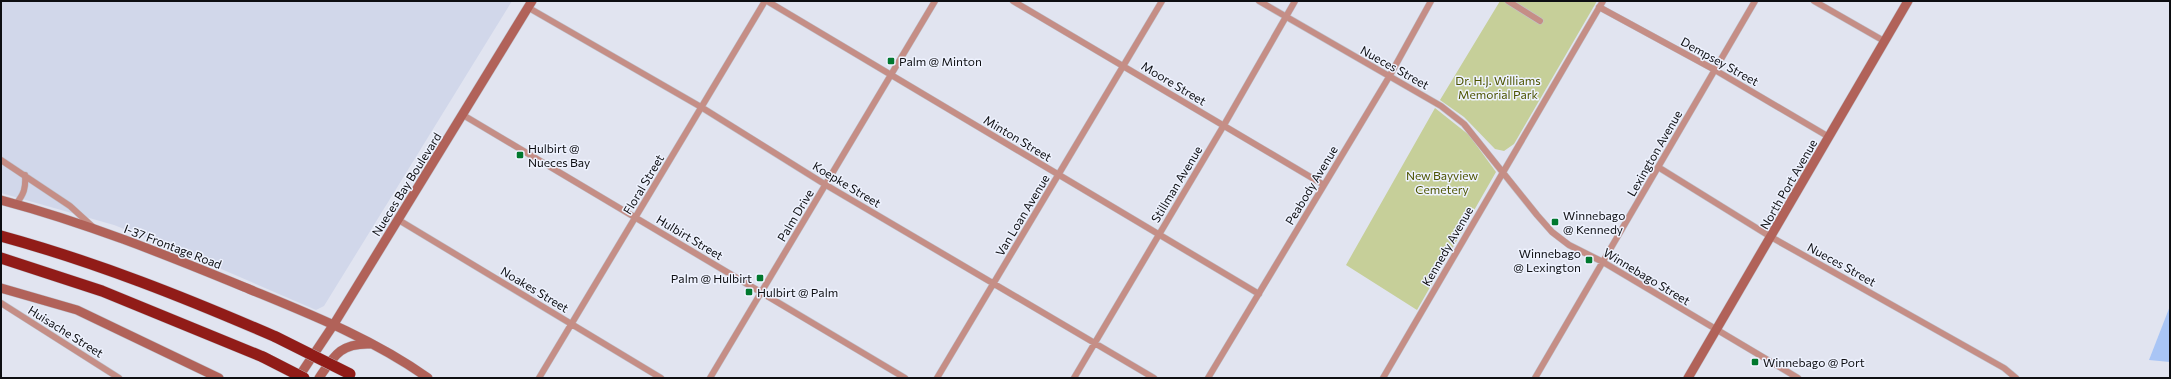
<svg xmlns="http://www.w3.org/2000/svg" width="2171" height="379" font-family="Commissioner,sans-serif">
	<style>
		.built { fill: #d1d7ea }
		.green { fill: #c6cf99 }
		.water { fill: #a9c5f5 }
		.lines { fill: none; stroke-linecap: round; stroke-linejoin: round }
		.street-casing { stroke: #bfc2cc; stroke-width: 7 }
		.secondary-casing { stroke: #bfc2cc; stroke-width: 10 }
		.highway-casing { stroke: #bfc2cc; stroke-width: 12 }
		.street { stroke: #c58e86; stroke-width: 6 }
		.secondary { stroke: #b16259; stroke-width: 9 }
		.highway { stroke: #911c18; stroke-width: 11 }
		.highway-bridge-casing { stroke: #bfc2cc; stroke-width: 12; stroke-linecap: butt }
		.highway-bridge { stroke: #911c18; stroke-width: 11 }
		.poi-dot { fill: #00782e; stroke: #eef2fe; stroke-width: 1.5 }
		.labels { text-anchor: middle; dominant-baseline: central; stroke-width: 3; stroke-linejoin: round; paint-order: stroke }
		.poi-label { font-size: 12px; fill: #0d0e12; stroke: #eef2fe; text-anchor: start }
		.street-label { font-size: 12px; fill: #0d0e12; stroke: #eef2fe }
		.park-label { font-size: 12px; fill: #4d5400; stroke: #eef2fe }
	</style>
	<rect width="100%" height="100%" fill="#e1e4f0"/>
	<path class="built" d="M1 1H512L324 306 316 310 175 249 114 225 1 193Z"/>
	<path class="green" d="M1500 1H1597L1514 144 1504 151 1495 149 1464 117 1440 100Z
		M1435 108 1469 135 1496 172 1417 310 1346 265Z"/>
	<path class="water" d="M2170 306V362L2149 360Z"/>
	<g class="lines">
		<g class="street-casing">
			<path id="street" d="M767 1 1259 294
				M1013 1 1324 185
				M1259 1 1441 106 1464 124 1537 215 1552 232 1569 245 1603 262 1798 378
				M1508 1 1540 21
				M1814 1 1884 41
				M1599 7 1715 70 1829 137
				M529 8 701 107 826 185 1154 378
				M463 115 905 378
				M1 160 70 206 93 227
				M1658 167 1771 237 2004 368 2016 378
				M16 204C24 194 26 188 25 175
				M397 219 661 378
				M1 303 119 378
				M539 378 765 1
				M710 378 935 1
				M937 378 1162 1
				M1074 378 1224 125 1295 1
				M1208 378 1389 77 1431 1
				M1383 378 1603 1
				M1535 378 1755 1"/>
		</g>
		<g class="secondary-casing">
			<path id="secondary" d="M1 200C84 222 164 254 244 287 307 313 372 338 428 378
				M1 288 77 310 219 378
				M298 378 334 324 532 1
				M319 378C334 356 340 343 370 344
				M1688 378 1908 1"/>
		</g>
		<g class="highway-casing">
			<path id="highway" d="M1 236C96 262 186 298 276 337
				M1 258 102 291 263 357"/>
		</g>
		<use href="#street" class="street"/>
		<use href="#secondary" class="secondary"/>
		<use href="#highway" class="highway"/>
		<g class="highway-bridge-casing">
			<path id="highway-bridge" d="M276 337 350 374
				M263 357 304 378"/>
		</g>
		<use href="#highway-bridge" class="highway-bridge"/>
	</g>
	<g class="poi-dot">
		<rect x="887" y="57" width="8" height="8" rx="2"/>
		<rect x="516" y="151" width="8" height="8" rx="2"/>
		<rect x="1551" y="218" width="8" height="8" rx="2"/>
		<rect x="1585" y="256" width="8" height="8" rx="2"/>
		<rect x="756" y="274" width="8" height="8" rx="2"/>
		<rect x="745" y="288" width="8" height="8" rx="2"/>
		<rect x="1751" y="358" width="8" height="8" rx="2"/>
	</g>
	<g class="labels">
		<g class="poi-label">
			<text x="899" y="61">Palm @ Minton</text>
			<text x="528" y="148">Hulbirt @<tspan x="528" dy="14">Nueces Bay</tspan></text>
			<text x="1563" y="215">Winnebago<tspan x="1563" dy="14">@ Kennedy</tspan></text>
			<text x="1581" y="253" text-anchor="end">Winnebago<tspan x="1581" dy="14">@ Lexington</tspan></text>
			<text x="752" y="278" text-anchor="end">Palm @ Hulbirt</text>
			<text x="757" y="292">Hulbirt @ Palm</text>
			<text x="1763" y="362">Winnebago @ Port</text>
		</g>
		<g class="street-label">
			<text transform="translate(1720 61) rotate(29)">Dempsey Street</text>
			<text transform="translate(1395 67) rotate(29)">Nueces Street</text>
			<text transform="translate(1174 83) rotate(31)">Moore Street</text>
			<text transform="translate(1018 138) rotate(31)">Minton Street</text>
			<text transform="translate(1654 153) rotate(-60)">Lexington Avenue</text>
			<text transform="translate(406 184) rotate(-58)">Nueces Bay Boulevard</text>
			<text transform="translate(643 184) rotate(-59)">Floral Street</text>
			<text transform="translate(847 184) rotate(31)">Koepke Street</text>
			<text transform="translate(1176 184) rotate(-59)">Stillman Avenue</text>
			<text transform="translate(1788 184) rotate(-60)">North Port Avenue</text>
			<text transform="translate(1311 185) rotate(-59)">Peabody Avenue</text>
			<text transform="translate(795 215) rotate(-59)">Palm Drive</text>
			<text transform="translate(1022 215) rotate(-59)">Van Loan Avenue</text>
			<text transform="translate(690 237) rotate(31)">Hulbirt Street</text>
			<text transform="translate(173 246) rotate(21)">I-37 Frontage Road</text>
			<text transform="translate(1447 246) rotate(-60)">Kennedy Avenue</text>
			<text transform="translate(1842 264) rotate(29)">Nueces Street</text>
			<text transform="translate(1647 276) rotate(31)">Winnebago Street</text>
			<text transform="translate(535 289) rotate(31)">Noakes Street</text>
			<text transform="translate(66 331) rotate(32)">Huisache Street</text>
		</g>
		<g class="park-label">
			<text x="1498" y="80">Dr. H.J. Williams<tspan x="1498" dy="14">Memorial Park</tspan></text>
			<text x="1442" y="175">New Bayview<tspan x="1442" dy="14">Cemetery</tspan></text>
		</g>
	</g>
	<rect width="2171" height="379" fill="none" stroke="#0d0e12" stroke-width="4"/>
</svg>
